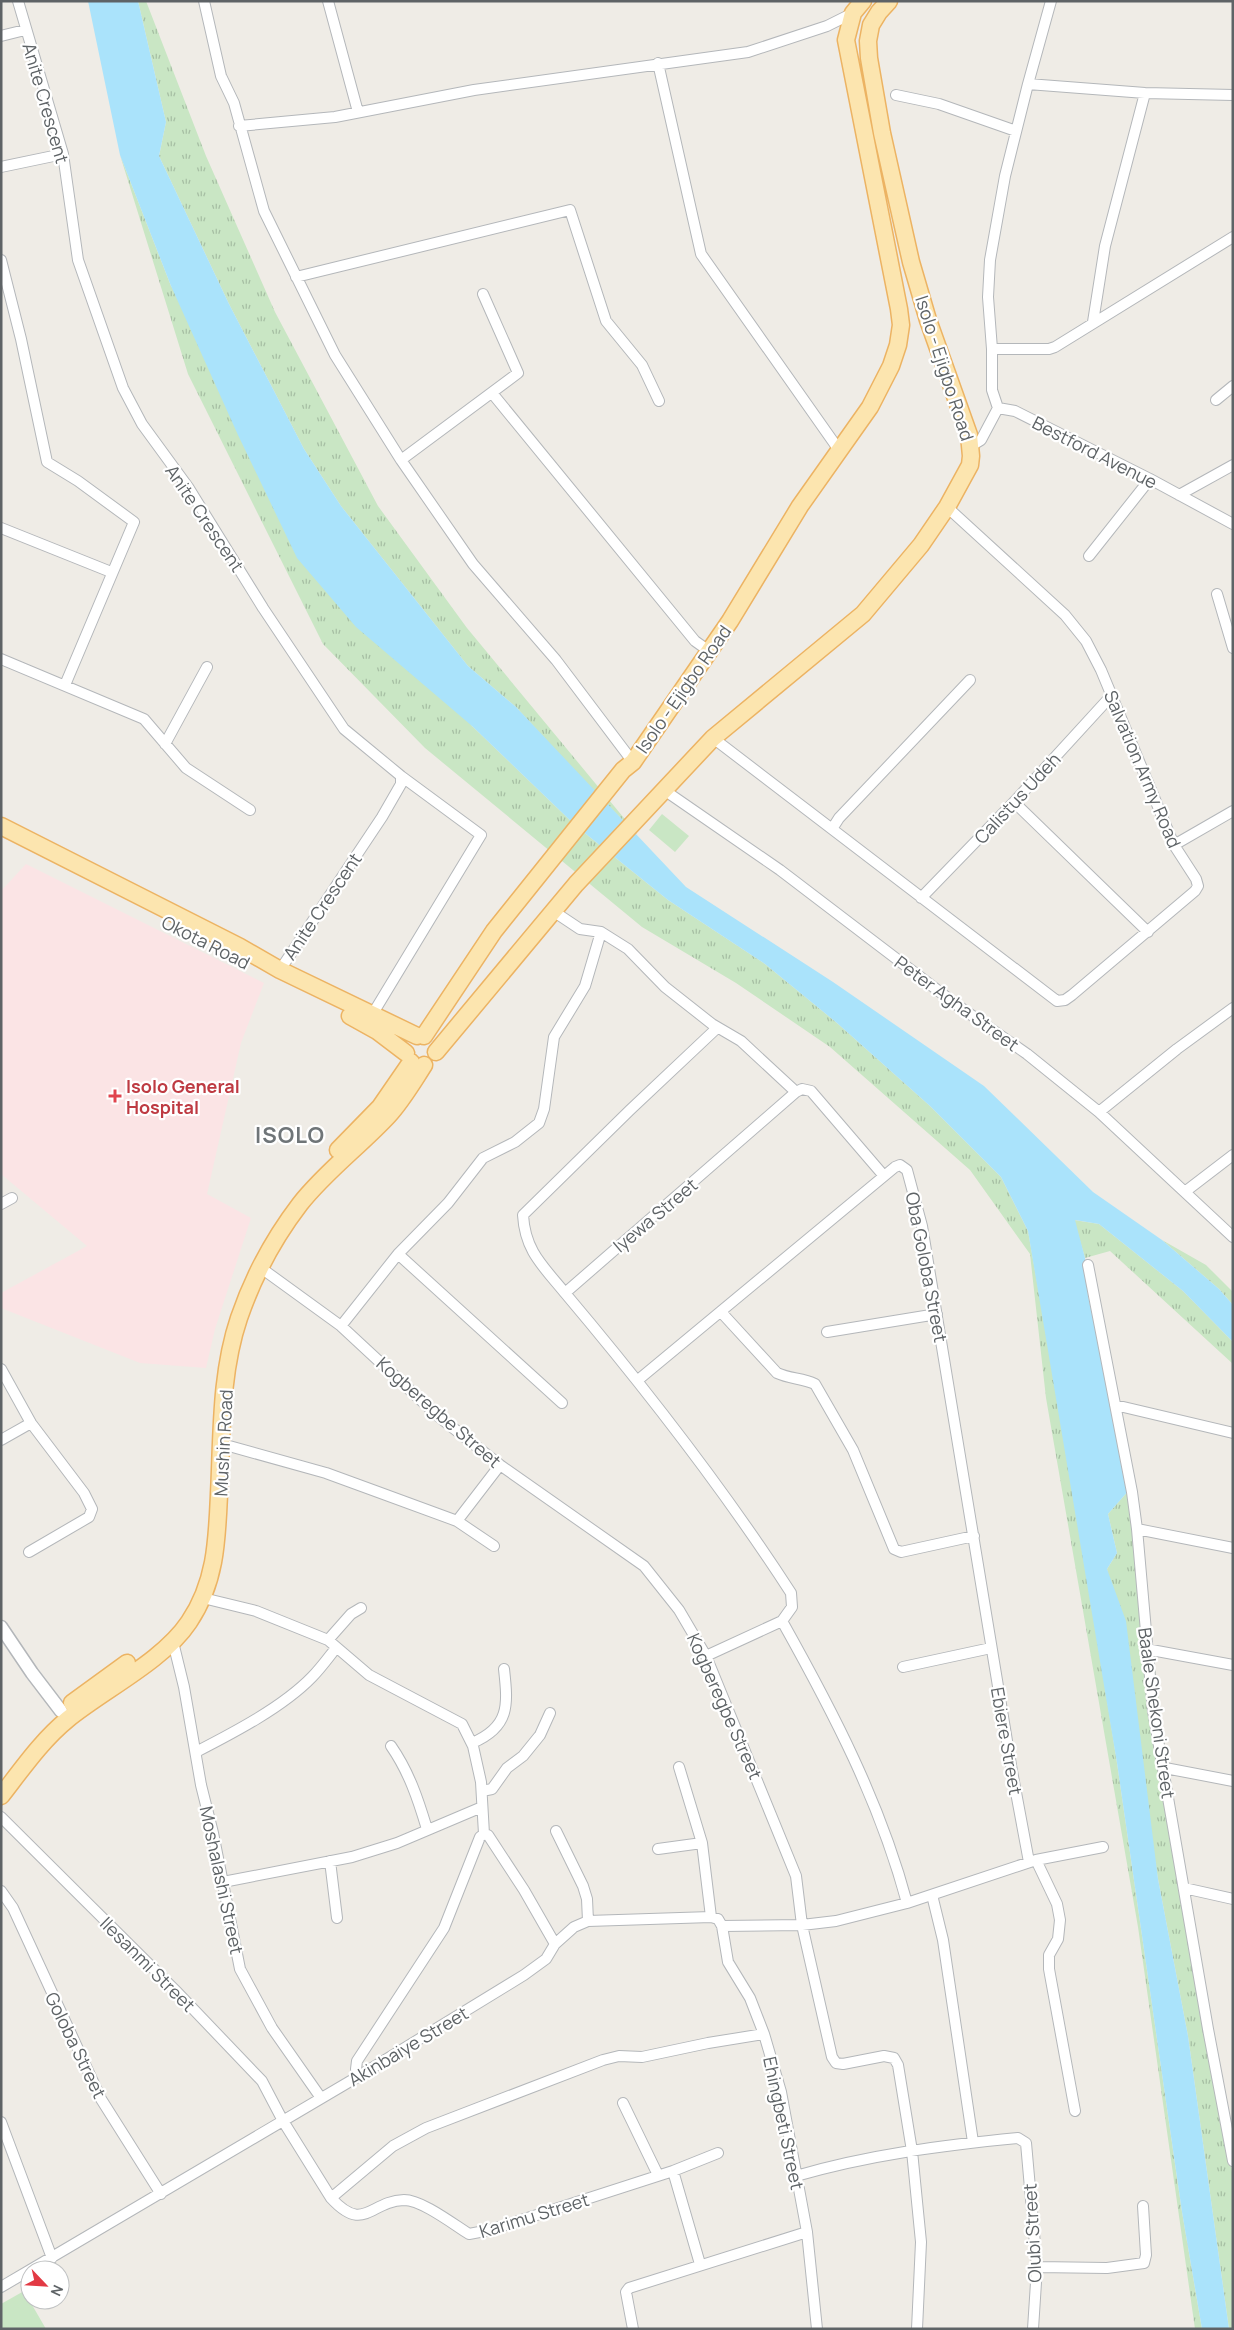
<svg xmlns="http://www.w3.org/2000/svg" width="1234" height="2330" font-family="Manrope,sans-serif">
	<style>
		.medical { fill: #fbe4e5 }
		.grass { fill: url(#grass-tufts) }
		.garden { fill: #c9e6c4 }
		.water { fill: #aae3fb }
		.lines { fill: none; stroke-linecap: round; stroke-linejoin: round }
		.minor-casing { stroke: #b4b7ba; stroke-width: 12 }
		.tertiary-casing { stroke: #b4b7ba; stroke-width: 15 }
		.primary-casing { stroke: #ecb363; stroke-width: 19 }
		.minor { stroke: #fff; stroke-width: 10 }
		.tertiary { stroke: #fff; stroke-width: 12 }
		.primary { stroke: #fce5af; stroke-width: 16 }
		.health-dot { fill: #e0444e; stroke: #fff; stroke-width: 2 }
		.labels { text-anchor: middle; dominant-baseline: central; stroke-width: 4.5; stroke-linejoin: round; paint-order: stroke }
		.street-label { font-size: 18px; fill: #5e6366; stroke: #fff }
		.health-label { font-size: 18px; font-weight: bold; fill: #be3a42; stroke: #fff; text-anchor: start }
		.district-label { font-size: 22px; font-weight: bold; letter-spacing: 1px; fill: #6f7578; stroke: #fff }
	</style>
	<defs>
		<pattern id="grass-tufts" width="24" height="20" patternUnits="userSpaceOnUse" patternTransform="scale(1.25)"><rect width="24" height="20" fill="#c9e6c4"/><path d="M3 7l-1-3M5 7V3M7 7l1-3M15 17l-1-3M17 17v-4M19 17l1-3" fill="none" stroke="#a6bea3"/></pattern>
	</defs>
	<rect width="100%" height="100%" fill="#efece6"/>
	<path class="medical" d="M26 864 264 983 241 1043 207 1194 251 1218 215 1329 206 1368 140 1363 1 1308V1293L87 1246 1 1174V891Z"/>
	<path class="grass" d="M138 1H146L206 156 275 312 378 506 467 628 638 835 594 792 516 707 468 666 341 506 304 449 229 304 159 156 166 122Z
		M120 155 171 286 472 726 576 826 668 900 765 964 837 1023 930 1106 1001 1177 1028 1231 1074 1491 1117 1763 1182 2212 1202 2329H1195L1138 1927 1046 1398 1030 1254 970 1170 830 1047 736 983 642 927 425 748 323 644 188 374Z
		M1074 1220 1099 1224 1183 1291 1233 1342V1364L1110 1251 1085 1258Z
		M1162 1240 1206 1265 1233 1292V1305L1219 1289Z
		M1130 1489 1141 1557 1182 1884 1233 2178V2329H1229L1188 2036 1158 1879 1107 1569 1117 1553 1108 1514Z"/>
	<path class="garden" d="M662 814 689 836 675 852 649 830Z
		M24 2291 46 2329H1V2304Z"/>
	<path class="water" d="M88 1H138L166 122 159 156 229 304 304 449 341 506 468 666 516 707 686 887 833 982 984 1086 1093 1192 1162 1240 1219 1289 1233 1305V1342L1183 1291 1099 1224 1075 1220 1085 1258 1088 1296 1130 1489 1108 1514 1117 1553 1107 1569 1126 1621 1158 1879 1188 2036 1229 2329H1202L1182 2212 1117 1763 1028 1231 1001 1177 930 1106 837 1023 765 964 668 900 576 826 472 726 356 627 297 558 238 435 171 286 120 155Z"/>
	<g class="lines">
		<g class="minor-casing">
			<path id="minor" d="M18 1 63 154 78 260 123 388 142 424 188 487 263 608 344 729 401 776V784L382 817 280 970
				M204 1 221 76 234 103 264 211 335 355 401 460 473 564 556 660 633 762
				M328 1 358 112
				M1 36 25 30
				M658 63 701 254 839 450
				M1028 84 1145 93 1233 95
				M896 95 939 104 1016 131
				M239 126 335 117 474 90 748 52 827 26 853 13
				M1 167 63 154
				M1 260 21 339 47 462 78 481 134 522 65 685
				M296 277 570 210 606 321 642 365 659 401
				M1093 322 1105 246 1145 93
				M992 349H1049L1055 347 1233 237
				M492 393 695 641 709 651
				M1216 400 1233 386
				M998 408 992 390V349L988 297 990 260 1005 176 1028 84 1051 1
				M971 446 981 440 998 408 1015 411 1150 479 1233 524
				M401 460 518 373 483 294
				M1179 495 1233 465
				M1 528 111 572
				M1089 556 1150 479
				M1217 594 1233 648
				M1 659 144 719 186 768 250 810
				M713 738 832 829 839 818 970 680
				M165 744 207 667
				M664 790 780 870 957 1005 1027 1054 1099 1112 1233 1237
				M1014 802 1148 932
				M832 829 1057 1001 1065 1000 1072 995 1195 891 1198 886 1196 879 1174 845 1101 670 1086 641 1065 615 947 507
				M1174 845 1233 811
				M921 898 1014 802 1111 696
				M553 911 580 929 601 932 628 949 665 987 712 1024 741 1041 796 1092 565 1293C646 1389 723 1488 791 1593L792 1607 782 1621C833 1712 880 1802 907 1903
				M372 1015 481 835 401 776
				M796 1092 802 1089 811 1091 884 1176
				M1099 1112 1177 1049 1233 1008
				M1186 1191 1233 1155
				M1 1204 12 1198
				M398 1254 562 1403
				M1088 1265 1132 1492 1137 1529 1153 1711 1208 2029 1233 2161
				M261 1268 341 1326 438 1416 500 1465 644 1566 679 1610 706 1656 796 1876 802 1925 832 2057 836 2063 843 2064 884 2056 894 2058 898 2065 912 2151 921 2242 917 2329
				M565 1293C543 1266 525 1251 523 1215L630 1110 717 1028
				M721 1312 777 1373C790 1379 802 1378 815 1384L853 1450 894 1549 901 1552 974 1536
				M341 1326 398 1254 448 1203 483 1158 515 1142 539 1123 544 1109 554 1037 585 986 601 932
				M827 1332 937 1314
				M1 1369 31 1423 84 1493 92 1509 89 1517 29 1552
				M638 1380 895 1167 900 1165 907 1170 922 1226 1012 1771 1029 1862
				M1115 1405 1233 1433
				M1 1440 31 1423
				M222 1444 326 1473 378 1492 457 1521 494 1546
				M457 1521 500 1465
				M1137 1529 1233 1548
				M203 1598 256 1611 328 1640 369 1675 462 1724 473 1746 481 1782 484 1834 488 1835 524 1890 555 1944
				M328 1640 351 1614 361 1608
				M173 1642 184 1687 201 1785 213 1833 240 1969 272 2028 321 2098
				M1146 1649 1233 1665
				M706 1656 782 1621
				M903 1667 991 1648
				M472 1743C510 1727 508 1705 504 1669
				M391 1746C409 1772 418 1799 427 1829
				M196 1752C233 1733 283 1707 312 1677 321 1668 328 1658 336 1648
				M679 1767 702 1843 711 1917
				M1165 1768 1233 1781
				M482 1791 492 1789 507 1768 523 1756 540 1735 550 1713
				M1 1817 175 1990 262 2081 283 2121 331 2198C364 2234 370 2201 404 2200 422 2200 453 2224 469 2234L490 2230 673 2171 718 2153
				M556 1831 583 1886 587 1899 588 1921
				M658 1849 702 1843
				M1036 1860 1057 1904 1060 1920 1058 1939 1049 1955V1969L1075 2111
				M330 1861 337 1918
				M223 1882 352 1857 397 1843 482 1807
				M1184 1888 1233 1899
				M1 1891 13 1908 101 2099 161 2194
				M932 1895 943 1940 973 2142
				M722 1926 728 1962 750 1998 764 2034 781 2092 807 2232 817 2329
				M359 2076 356 2069 357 2061 444 1928 480 1837 484 1834
				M623 2103 658 2175
				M1 2122 52 2258
				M673 2171 700 2264
				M796 2176C868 2155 944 2145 1018 2138L1026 2143 1037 2267 1033 2329
				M331 2198 393 2146 426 2128 603 2060 619 2056 642 2057 708 2043 764 2034
				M1037 2267 1107 2268 1144 2263 1146 2255 1143 2206
				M30 2270 359 2076 524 1975 546 1959 555 1944 574 1927 588 1921 711 1917 718 1919 722 1926 802 1925 836 1921 907 1903 1036 1860 1103 1847
				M1 2287 30 2270
				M633 2329 626 2292 629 2288 807 2232"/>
		</g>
		<g class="tertiary-casing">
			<path id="tertiary" d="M1 1627 32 1673 61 1711"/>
		</g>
		<g class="primary-casing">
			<path id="primary" d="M1 826 240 947 280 970 417 1036
				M350 1016 377 1031 406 1053
				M424 1036 494 931 623 770 633 762 730 621 800 506 870 407 891 366 898 345 901 325 899 309 846 40 853 13 863 1
				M436 1052 576 884 713 738 863 614 921 545 947 507 970 465 971 456 969 435 928 320 911 262 882 133 869 58 868 41 871 25 879 12 889 1
				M338 1150 380 1107 411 1062
				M72 1703 127 1663
				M1 1796C22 1769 42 1740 68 1719 105 1689 163 1661 189 1622 216 1582 217 1540 219 1494 222 1435 220 1374 239 1318 253 1277 274 1238 300 1204 325 1172 360 1146 388 1116 402 1101 413 1082 424 1065"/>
		</g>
		<use href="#minor" class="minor"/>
		<use href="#tertiary" class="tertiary"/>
		<use href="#primary" class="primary"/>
	</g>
	<path class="health-dot" d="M112.5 1088.5h5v5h5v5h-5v5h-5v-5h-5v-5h5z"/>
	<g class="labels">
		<g class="street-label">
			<text transform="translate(46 103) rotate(74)">Anite Crescent</text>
			<text transform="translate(945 368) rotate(72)">Isolo - Ejigbo Road</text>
			<text transform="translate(1095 452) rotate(27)">Bestford Avenue</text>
			<text transform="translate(205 518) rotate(56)">Anite Crescent</text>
			<text transform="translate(683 689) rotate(-55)">Isolo - Ejigbo Road</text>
			<text transform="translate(1143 769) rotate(67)">Salvation Army Road</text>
			<text transform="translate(1017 798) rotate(-47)">Calistus Udeh</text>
			<text transform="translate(322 906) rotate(-56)">Anite Crescent</text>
			<text transform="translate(206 942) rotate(27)">Okota Road</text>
			<text transform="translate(957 1003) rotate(36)">Peter Agha Street</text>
			<text transform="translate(655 1215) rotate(-40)">Iyewa Street</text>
			<text transform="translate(927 1267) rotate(79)">Oba Goloba Street</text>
			<text transform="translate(439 1412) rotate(41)">Kogberegbe Street</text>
			<text transform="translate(223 1443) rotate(-87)">Mushin Road</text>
			<text transform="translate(725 1706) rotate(66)">Kogberegbe Street</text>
			<text transform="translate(1157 1713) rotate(82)">Baale Shekoni Street</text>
			<text transform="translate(1007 1741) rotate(80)">Ebiere Street</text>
			<text transform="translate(222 1880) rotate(78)">Moshalashi Street</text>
			<text transform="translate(148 1964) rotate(45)">Ilesanmi Street</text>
			<text transform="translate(76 2045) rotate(64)">Goloba Street</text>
			<text transform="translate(408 2046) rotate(-31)">Akinbaiye Street</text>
			<text transform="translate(784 2123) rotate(78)">Ehingbeti Street</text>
			<text transform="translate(534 2215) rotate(-17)">Karimu Street</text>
			<text transform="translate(1032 2233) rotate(-93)">Olubi Street</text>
		</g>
		<g class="health-label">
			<text x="126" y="1086">Isolo General<tspan x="126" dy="21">Hospital</tspan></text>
		</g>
		<g class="district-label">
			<text x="290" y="1135">ISOLO</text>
		</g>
	</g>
	<rect width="1234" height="2330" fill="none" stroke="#5e6366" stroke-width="5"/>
	<g transform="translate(45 2285) rotate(115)"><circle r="24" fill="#ffffff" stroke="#bfc1c2"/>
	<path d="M0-4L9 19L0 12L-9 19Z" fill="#e23a44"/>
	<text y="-8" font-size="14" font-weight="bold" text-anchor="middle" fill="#5e6366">N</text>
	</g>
</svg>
